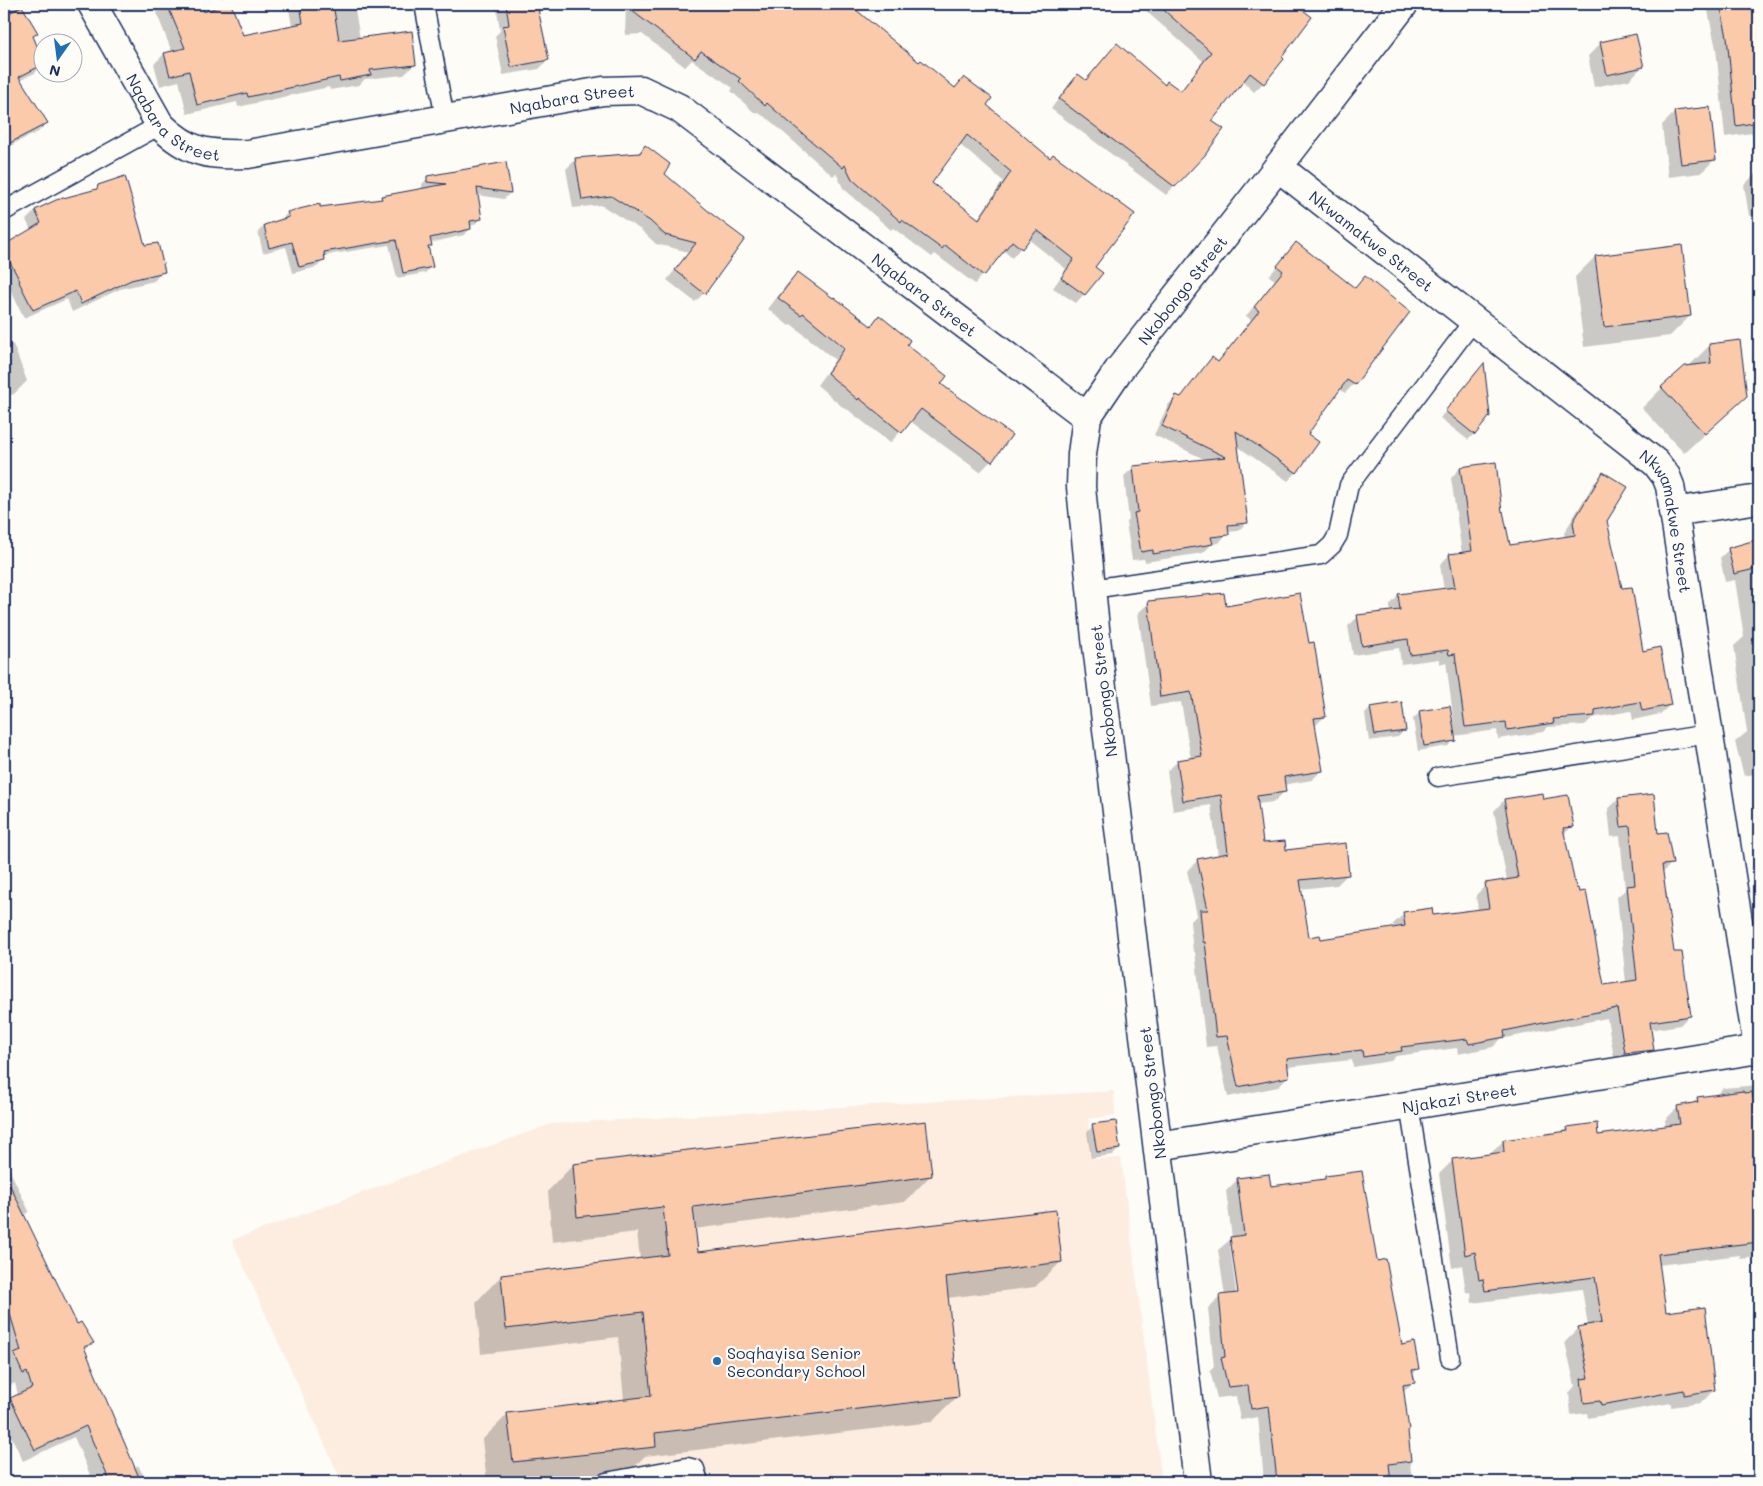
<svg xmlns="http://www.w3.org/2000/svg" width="1763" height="1486" font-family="Mali,sans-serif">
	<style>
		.built { fill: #fcede0 }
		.shadow { fill: #0003; fill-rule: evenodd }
		.building { fill: #facaaa; stroke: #1b2f5e; fill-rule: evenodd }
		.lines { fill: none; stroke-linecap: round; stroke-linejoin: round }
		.service-casing { stroke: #1b2f5e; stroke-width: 21 }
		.minor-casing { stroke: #1b2f5e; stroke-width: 31 }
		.service { stroke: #fdfcf7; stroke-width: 18 }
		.minor { stroke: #fdfcf7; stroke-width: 28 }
		.poi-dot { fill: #1f6fb2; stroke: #fdfcf7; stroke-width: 2 }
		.labels { text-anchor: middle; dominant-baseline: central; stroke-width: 4.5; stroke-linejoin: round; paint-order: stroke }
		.street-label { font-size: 16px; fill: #1b2f5e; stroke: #fdfcf7 }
		.poi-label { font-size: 16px; fill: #1b2f5e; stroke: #fdfcf7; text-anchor: start }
	</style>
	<rect width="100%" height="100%" fill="#fdfcf7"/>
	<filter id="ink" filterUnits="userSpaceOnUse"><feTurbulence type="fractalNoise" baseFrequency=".02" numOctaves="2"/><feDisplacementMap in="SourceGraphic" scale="10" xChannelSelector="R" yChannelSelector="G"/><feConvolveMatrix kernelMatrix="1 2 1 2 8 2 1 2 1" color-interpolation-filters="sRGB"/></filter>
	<g filter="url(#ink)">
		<path class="built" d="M1114 1091 1115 1115 1088 1119 1092 1159 1121 1158 1162 1482H342L232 1240 551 1124Z"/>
		<path class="shadow" d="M4 4H20L37 33 32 38 42 61V65L35 73 19 80 47 123 38 132 15 143 4 153Z
			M153 4H199L204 14 229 4 242 36 292 26 288 4H354L360 39 414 65 404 75 365 79 359 85 330 90 329 87 238 107 237 102 187 114 179 81 160 86 154 64 164 54 172 52Z
			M496 4H536L548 60 539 69 503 75 495 36 500 31Z
			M626 4H847L919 64 954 89 985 105 1093 267 1084 294 1076 303 1053 288 1066 269 1028 239 1012 258 1003 250 975 284 935 254 932 257 893 228 891 230 843 188 836 173 833 176 768 119 757 112 756 114 731 91 733 88 692 60 685 67 642 34 625 35ZM959 144 1003 181 977 220 931 184Z
			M1149 4H1295L1263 83 1254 92 1242 81 1211 121 1204 154 1166 195 1051 109 1069 84 1078 76 1085 81 1109 53 1164 86 1180 92 1203 61 1147 12 1152 7Z
			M1715 4H1759V132L1725 137 1716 49 1708 11Z
			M1601 43 1643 66 1629 80 1594 87 1588 56Z
			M1675 112 1715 159 1701 173 1668 177 1662 125Z
			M645 146 663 174 712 216 704 293 695 302 667 280 689 252 656 244 641 230 601 205 573 208 566 169 575 160 636 155Z
			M1756 173H1759V214L1749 216 1744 185Z
			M428 178 510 193 504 199 477 195 480 219 474 225 469 226 470 229 464 235 430 243V245L427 249 431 267 425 273 397 278 389 245 333 254 323 257V261L317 267 293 273 286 247 263 253 258 232 264 226 281 219 288 213 378 201 382 197 427 188H422V184Z
			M99 186 163 271 154 281 120 289 72 312 67 299 24 318 4 276V246L31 230 26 220 35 211 57 201 95 190Z
			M1296 244 1354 289 1365 277 1354 384 1345 393 1339 389 1306 435 1297 472 1288 481 1237 446 1247 522 1238 531 1228 532 1219 543 1212 544 1203 553 1145 562 1144 559 1132 560 1126 523 1129 520 1124 476 1133 468 1206 460 1154 435 1168 405 1177 396 1180 398 1212 359 1217 363 1251 320 1246 316 1275 280 1269 276Z
			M1595 257 1690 316 1670 336 1584 347 1575 277Z
			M798 273 869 327 879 317 905 345 939 384 991 461 980 472 910 421 890 443 847 409 846 410 817 385 835 360 791 324 789 326 768 309 787 284Z
			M13 344 27 381 14 394 4 397V347Z
			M1710 345 1746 396 1684 453 1642 408 1662 388 1690 367V365Z
			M1477 371 1474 434 1468 440 1440 418Z
			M1460 468 1500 513 1509 546 1565 537 1564 533 1594 483 1604 474 1606 521 1621 590 1642 652 1670 705 1660 714 1633 720 1631 711 1592 718 1585 725 1548 727 1543 732 1498 739 1497 730 1454 736V740L1448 746 1418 751 1413 719 1420 712 1454 723 1446 662 1440 664 1439 659 1401 664 1399 648 1353 655 1348 626 1358 617 1390 612V605L1399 595 1444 590 1440 565 1449 555 1462 554 1451 478Z
			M1759 528V773L1744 776 1735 742 1747 732 1734 646 1744 637 1735 580 1725 582 1720 558 1729 549 1757 541 1755 532Z
			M1149 603 1225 607 1308 644 1325 716 1315 726 1322 770 1312 780 1283 785 1284 792 1274 802 1257 804 1262 845 1348 874 1337 885 1300 889 1308 939 1320 941 1394 929 1393 924 1404 914 1432 916 1478 911 1476 895 1486 885 1507 881 1494 811 1504 800 1541 794 1542 801 1573 826 1563 835 1575 889 1603 986 1626 983 1617 897 1625 890 1620 836 1611 837 1608 809 1619 799 1657 835 1672 863 1662 873 1673 953 1690 1015 1680 1025 1650 1030 1652 1050 1642 1060 1615 1063 1607 1018 1501 1039 1493 1047 1458 1054 1457 1048 1396 1056 1391 1061 1353 1067 1352 1060 1287 1067 1288 1076 1278 1087 1228 1097 1217 1046 1206 1047 1195 952H1193L1190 922 1197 915 1187 871 1197 861 1218 856 1211 805 1173 811 1167 771 1178 761 1191 759 1181 702 1151 706 1138 613Z
			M1371 708 1404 731 1398 737 1369 741 1365 714Z
			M1759 1085V1257L1740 1259V1255L1658 1265 1665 1313 1714 1390 1701 1403 1671 1407V1403L1588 1418 1587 1413 1571 1415 1569 1393 1575 1386 1565 1342 1579 1328 1588 1326 1582 1289 1472 1303 1471 1292 1466 1293 1462 1265 1452 1268 1439 1174 1453 1160 1490 1154 1503 1141 1562 1133 1568 1128 1597 1137 1666 1128 1665 1120 1678 1107 1691 1105 1698 1098 1715 1096 1723 1088Z
			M1093 1126 1119 1149 1113 1155 1091 1158 1087 1132Z
			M4 1158 29 1211 24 1216 76 1326 92 1343 84 1351 134 1468 138 1465 147 1482H93L74 1437 23 1461 4 1421V1406L11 1399 18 1395 15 1383 11 1385 4 1370V1366L8 1362 4 1346Z
			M573 1165 930 1176 905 1202 694 1229 697 1253 1061 1262 1035 1287 947 1298 958 1396 932 1422 645 1456 629 1472 536 1482H487L482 1440 508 1414 624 1400 618 1337 481 1354 476 1302 501 1276 640 1259 637 1232 552 1242 548 1191Z
			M1325 1177 1376 1262 1401 1346 1418 1369 1412 1375 1413 1382 1403 1393 1412 1482H1260L1264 1481 1258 1417 1240 1420 1236 1396 1217 1398 1210 1371 1214 1367 1208 1308 1220 1297 1225 1296 1218 1250 1232 1238 1226 1191 1238 1179 1269 1187 1322 1181ZM1230 1246H1232L1240 1299 1237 1300Z
			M1539 1474 1540 1482H1511L1515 1478Z
			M1654 1478 1655 1482H1592Z
			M1697 1478 1698 1482H1655Z"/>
		<path class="building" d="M167 4H201L204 12 224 4H231L243 35 303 23 300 4H333L339 40 412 31 416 65 370 70 371 75 340 81 339 77 248 97 247 93 197 105 189 71 170 76 164 53 185 48Z
			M506 4H537L549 60 511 67 503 26 509 25Z
			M623 4H849L919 62 921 60 955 88 964 77 992 98 987 105 1050 158 1053 154 1135 214 1095 267 1103 273 1085 295 1061 278 1074 259 1037 230 1022 249 1012 241 984 276 945 245 942 249 902 220 901 222 852 179 845 165 843 168 776 111 767 103 765 106 739 81 741 79 701 51 695 59ZM967 135 1011 172 979 219 932 183Z
			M1157 4H1295L1312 17 1282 57 1284 59 1264 84 1250 73 1212 121 1224 129 1205 155 1175 187 1059 99 1078 74 1086 80 1117 43 1165 85 1167 81 1181 91 1211 52Z
			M1720 4H1759V122L1736 126 1727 37Z
			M22 6 38 33 33 36 42 58V65L19 77 48 123 4 146V16Z
			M1636 34 1644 67 1607 75 1600 42Z
			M1710 107 1716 160 1681 164 1674 111Z
			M645 145 670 164 665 174 713 215 745 239 705 294 675 270 696 243 665 235 650 221 611 196 582 200 575 158 640 153Z
			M506 162 511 193 477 188 482 219 470 221 471 229 430 238 432 246H428L433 267 403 273 396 240 324 252 325 261 299 267 292 242 269 248 264 225 289 217 287 212 320 204V207L382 199 381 196 446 184 427 182V176Z
			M125 176 145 245 158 243 165 272 131 280 81 304 76 291 33 310 19 282 20 281 4 251V245L41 223 35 210 56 200 97 189 98 185Z
			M1296 242 1355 288 1365 276 1410 312 1355 385 1347 380 1308 434 1319 442 1297 473 1236 431 1248 523 1228 525 1229 535 1211 537 1213 544 1153 554V550L1141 552 1134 513 1138 512 1133 466 1226 457 1162 426 1176 395 1181 397 1212 357 1218 362 1259 311 1254 307 1283 271 1277 266Z
			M1682 245 1691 316 1604 327 1595 256Z
			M798 272 833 298 834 297 871 326 879 315 910 340 907 345 947 376 941 384 1012 435 992 462 921 409 902 433 859 398 858 400 827 373 845 348 803 313 801 315 778 298Z
			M1740 340 1747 396 1705 434 1661 387 1685 366 1711 363 1709 344Z
			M1484 363 1490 416 1475 435 1445 411Z
			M1496 462 1502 512 1503 511 1510 545 1575 535 1573 522 1603 472 1628 487 1607 521 1622 588 1632 587 1643 651 1660 647 1671 705 1642 711 1640 702 1595 710V716L1553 719 1554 723 1507 730 1506 722 1465 727 1455 654 1449 655 1448 650 1410 655 1408 639 1362 646 1357 615 1400 610 1398 594 1455 587 1449 554 1472 551 1460 467Z
			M1759 539V568L1734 574 1728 548Z
			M1224 593 1226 606 1300 593 1309 643 1314 642 1326 717 1314 718 1323 771 1284 777 1286 792 1257 796 1263 843 1285 841 1286 850 1346 843 1349 875 1300 880 1309 937 1320 935 1321 939 1405 926 1403 912 1432 908 1433 915 1489 908 1485 883 1518 878 1504 799 1542 793 1543 799 1568 795 1574 827 1563 828 1576 888H1578L1579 892 1586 891 1604 985 1637 980 1627 886 1635 885 1630 826 1621 827 1618 798 1654 794 1658 833 1667 832 1673 864 1662 865 1674 952H1682L1691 1016 1650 1022 1654 1050 1646 1051 1625 1053 1617 1008 1504 1031 1505 1037 1469 1044 1467 1039 1401 1047 1402 1051 1363 1057 1362 1050 1287 1059 1289 1077 1238 1087 1227 1036 1216 1037 1205 942H1203L1200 910H1208L1197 859 1228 853 1221 795 1183 801 1177 760 1202 756 1191 692 1160 697 1148 601Z
			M1402 702 1406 731 1375 735 1370 707Z
			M1450 706 1456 741 1424 746 1419 711Z
			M1743 1091 1744 1093 1752 1092 1757 1121H1759V1242L1658 1254 1666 1312 1705 1307 1715 1390 1684 1395V1390L1601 1405 1600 1401 1584 1403 1581 1379 1589 1378 1578 1327 1602 1322 1595 1277 1485 1291 1483 1279 1479 1280 1475 1252 1465 1255 1452 1159 1504 1152 1503 1140 1568 1131 1567 1127 1597 1123 1598 1135 1680 1124 1677 1106 1698 1102 1697 1097Z
			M926 1121 932 1176 693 1207 698 1252 1056 1210 1062 1262 946 1277 959 1397 655 1433 656 1447 513 1462 507 1413 651 1396 643 1312 506 1329 501 1275 668 1255 663 1207 577 1217 573 1164Z
			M1116 1121 1120 1149 1097 1152 1092 1124Z
			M1362 1171 1377 1261 1386 1259 1402 1345 1414 1342 1419 1369 1412 1370 1415 1383 1403 1385 1409 1430 1408 1431 1411 1461 1389 1464 1391 1482H1277L1269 1406 1251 1409 1248 1385 1228 1387 1221 1358 1225 1357 1219 1295 1238 1293 1230 1237 1244 1235 1237 1178 1269 1174 1271 1186 1325 1179V1176Z
			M4 1173 77 1324 81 1322 94 1343 84 1347 141 1482H110L86 1426 35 1450 10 1398 32 1388 27 1372 23 1374 14 1354 21 1351 4 1294Z"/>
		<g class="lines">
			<g class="service-casing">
				<path id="service" d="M424 4 445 119
					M4 211 160 125
					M1092 589 1321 555 1332 545 1338 535 1349 485 1474 320
					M1438 777 1708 734
					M1409 1105 1450 1358
					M606 1482 687 1467 695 1469 699 1482"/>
			</g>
			<g class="minor-casing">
				<g id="minor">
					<path id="s1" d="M92 4 160 125C190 154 208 155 248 154L603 91 641 90 679 108 1087 417"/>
					<path id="s2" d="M1278 167 1656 463 1666 476 1670 486 1758 1049"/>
					<path d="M1673 512 1759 499"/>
					<path id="s3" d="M1158 1146 1759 1049"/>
					<path id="s4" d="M1198 1482 1096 638 1081 487 1082 454 1087 417 1118 371 1278 167 1404 4"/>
				</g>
			</g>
			<use href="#service" class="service"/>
			<use href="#minor" class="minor"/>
		</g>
	</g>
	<circle class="poi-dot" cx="717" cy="1361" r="5"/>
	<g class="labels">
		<g class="street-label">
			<text stroke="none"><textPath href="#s1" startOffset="564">Nqabara Street</textPath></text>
			<text stroke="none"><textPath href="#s1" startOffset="144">Nqabara Street</textPath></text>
			<text stroke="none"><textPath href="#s2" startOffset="119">Nkwamakwe Street</textPath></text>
			<text stroke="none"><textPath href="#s4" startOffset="1231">Nkobongo Street</textPath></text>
			<text stroke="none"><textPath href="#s1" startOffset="984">Nqabara Street</textPath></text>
			<text stroke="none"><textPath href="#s2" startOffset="539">Nkwamakwe Street</textPath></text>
			<text transform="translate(1103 691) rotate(-97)">Nkobongo Street</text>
			<text transform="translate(1152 1093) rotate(-97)">Nkobongo Street</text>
			<text stroke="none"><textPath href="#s3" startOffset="305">Njakazi Street</textPath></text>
		</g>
		<g class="poi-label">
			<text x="727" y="1352">Soqhayisa Senior<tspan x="727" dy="18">Secondary School</tspan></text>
		</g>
	</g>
	<rect width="1763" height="1486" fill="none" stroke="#fdfcf7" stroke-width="20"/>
	<rect x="10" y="10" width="1743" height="1466" fill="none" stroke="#1b2f5e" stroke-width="2" filter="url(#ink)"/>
	<g transform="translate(58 58) rotate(194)"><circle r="24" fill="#fdfcf7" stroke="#a3aaba"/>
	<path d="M0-4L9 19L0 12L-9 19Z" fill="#1f6fb2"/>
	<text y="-8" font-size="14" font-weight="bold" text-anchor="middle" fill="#1b2f5e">N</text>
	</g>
</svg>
